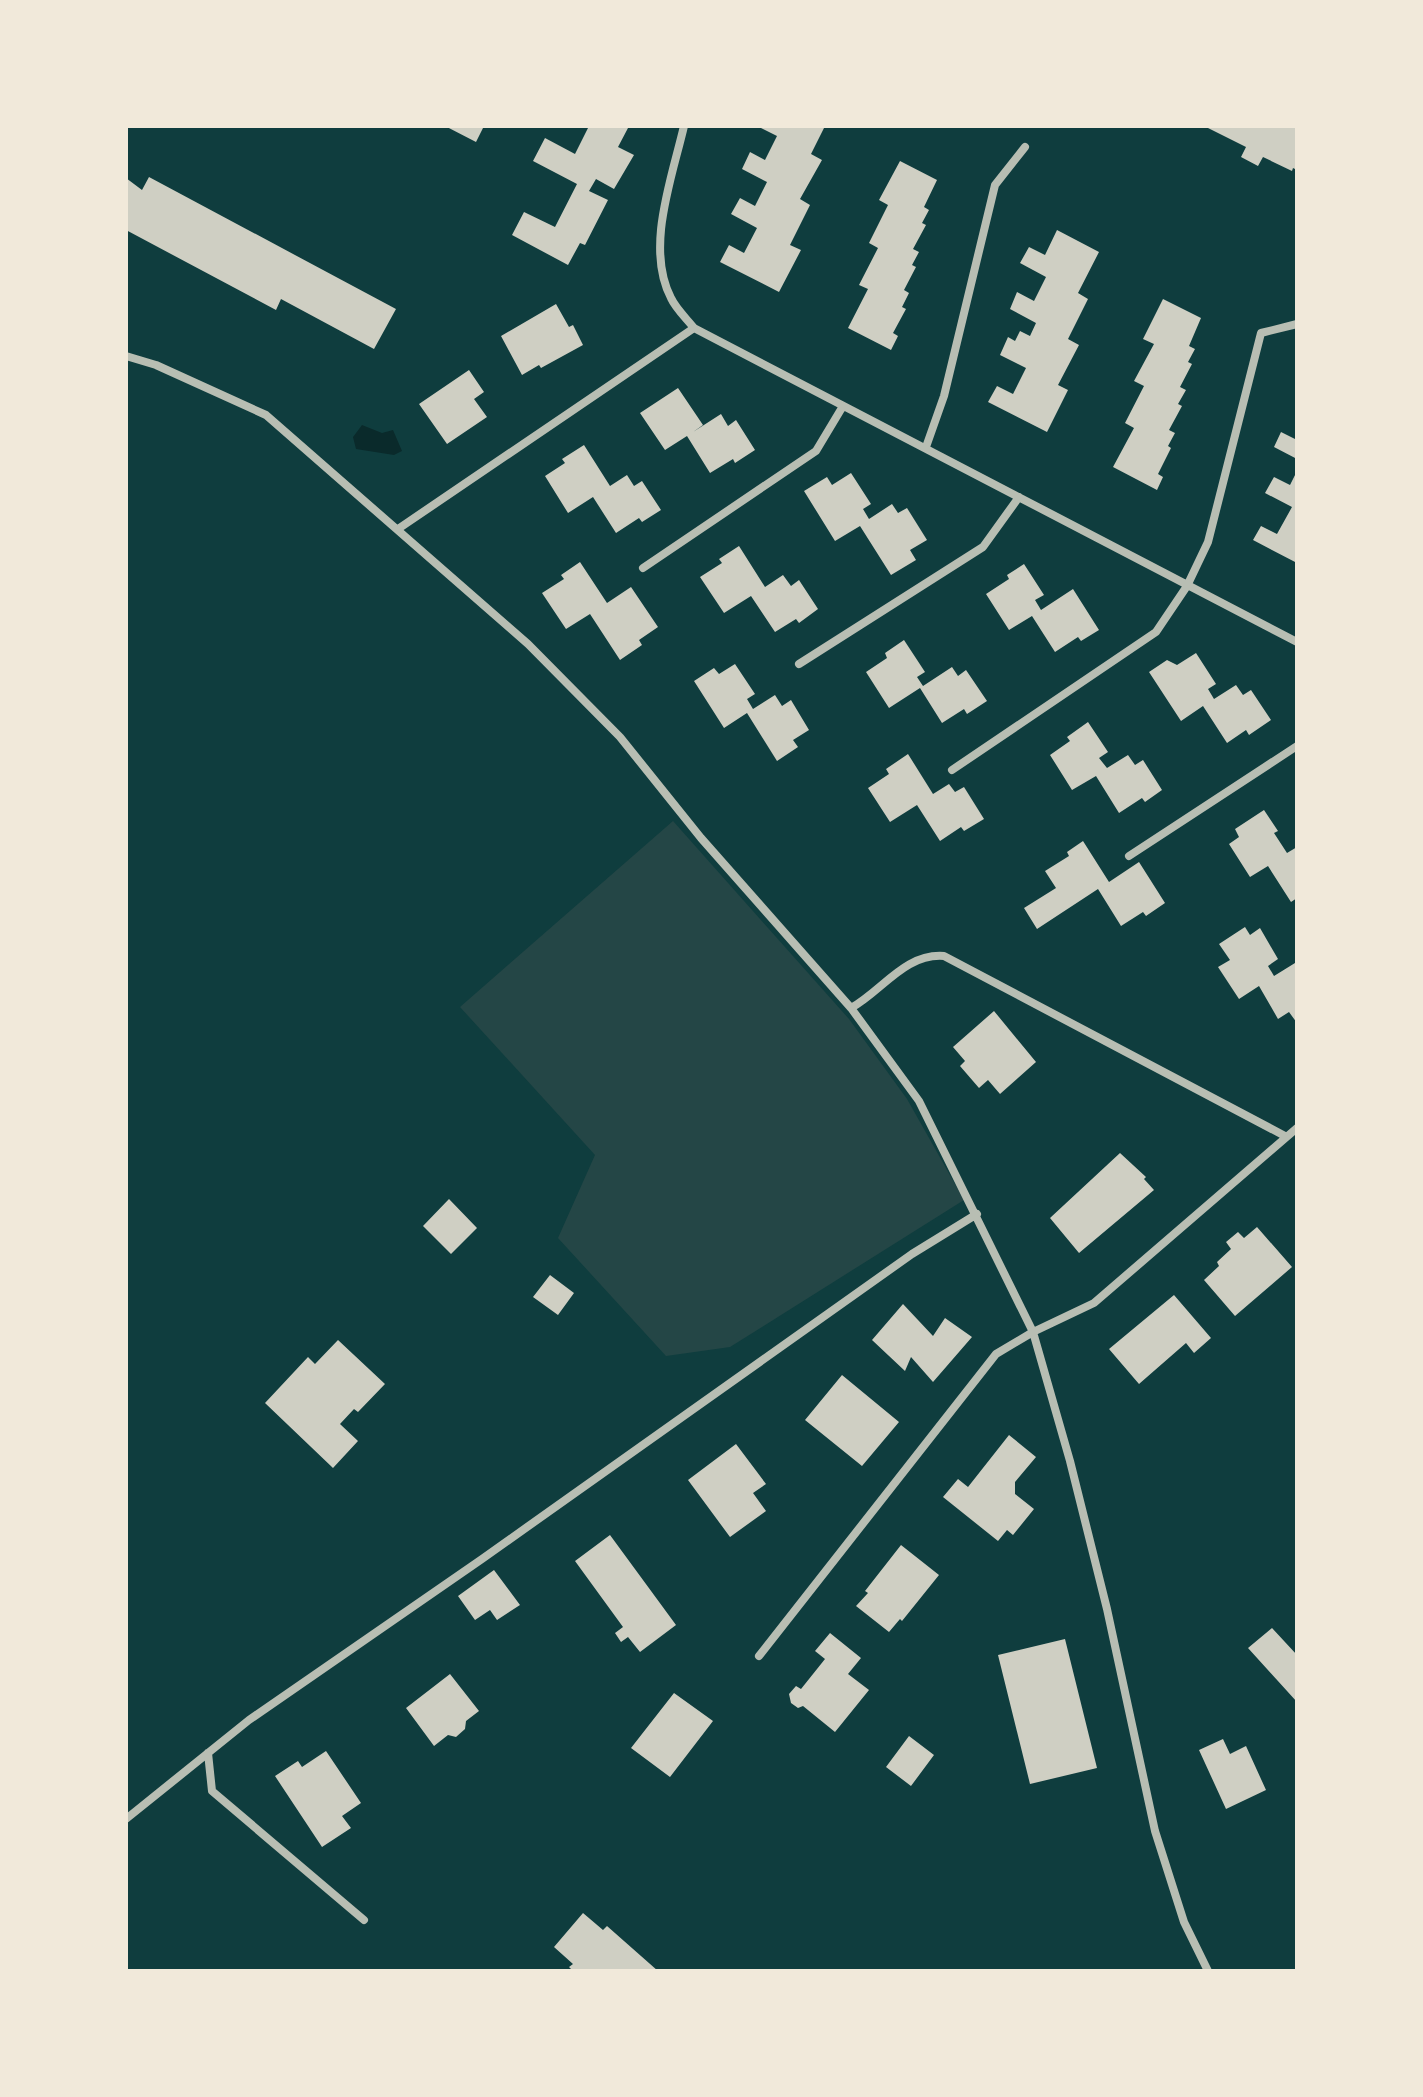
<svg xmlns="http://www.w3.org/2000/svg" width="1423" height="2097" font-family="Commissioner,sans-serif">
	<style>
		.green { fill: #244646 }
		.water { fill: #0a2a2b }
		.building { fill: #cfcfc3 }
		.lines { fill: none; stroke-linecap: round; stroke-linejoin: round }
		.minor { stroke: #b8beb3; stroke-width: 8 }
	</style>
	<rect width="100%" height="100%" fill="#0f3d3e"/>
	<path class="green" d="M673 821 849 1019 907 1099 964 1200 730 1347 666 1356 558 1238 595 1155 460 1007Z"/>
	<path class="water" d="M362 425 382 433 393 430 402 451 394 455 356 449 353 437Z"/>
	<path class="building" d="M445 126H484L476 142Z
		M589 126 628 128 618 147 634 155 614 189 596 179 589 191 608 200 585 245 580 243 568 265 512 235 524 212 555 227 577 184 533 161 545 138 575 154Z
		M757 126H825L811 154 822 160 800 199 810 205 790 245 801 250 779 292 720 262 729 245 744 253 757 228 731 214 740 198 755 206 767 182 742 169 750 152 765 160 777 136Z
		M1204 126H1297V170L1293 168 1292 171 1263 157 1258 166 1241 157 1246 147Z
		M900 161 937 180 924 207 929 210 922 223 926 225 913 249 919 252 912 265 916 267 904 290 909 293 902 307 906 309 893 333 898 336 891 350 848 328 868 289 859 285 878 248 869 243 888 205 879 200Z
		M149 177 396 309 374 349 281 299 276 310 126 230V178L142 190Z
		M1057 230 1099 252 1078 293 1088 299 1068 339 1079 345 1058 385 1068 390 1047 432 988 402 997 386 1013 394 1026 368 1000 355 1008 337 1015 341 1020 331 1030 336 1036 323 1010 309 1017 292 1034 301 1046 277 1020 263 1029 247 1045 255Z
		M1163 299 1201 318 1189 346 1195 349 1188 362 1192 364 1180 387 1186 390 1178 404 1182 406 1169 430 1175 433 1168 446 1171 448 1158 474 1163 477 1157 490 1113 467 1134 428 1125 423 1144 386 1134 381 1154 344 1143 339Z
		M556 304 569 327 573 325 583 345 541 368 539 365 522 375 501 336Z
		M469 370 484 392 474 399 487 417 447 444 419 404Z
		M678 388 703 425 693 432 721 414 728 426 736 420 755 450 735 463 733 459 710 473 687 436 665 450 640 413Z
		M1281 432 1297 440V459L1274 447Z
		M584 445 610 486 627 475 634 486 642 481 661 510 642 522 639 518 616 533 593 497 568 513 545 476 565 463 562 459Z
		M1297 471V563L1253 540 1261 526 1277 534 1292 507 1265 493 1274 477 1290 485Z
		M851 473 871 504 863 509 869 519 892 504 898 513 907 508 927 540 910 550 916 560 891 575 860 526 835 541 804 491 827 477 832 485Z
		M739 546 765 587 783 575 791 586 799 580 818 609 799 623 796 619 775 632 751 596 724 613 700 577 722 563 719 559Z
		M580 562 607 603 631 587 658 627 639 640 642 645 620 660 590 614 566 629 542 593 564 579 561 575Z
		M1024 564 1044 595 1035 600 1041 610 1073 589 1099 630 1081 641 1078 637 1055 652 1032 616 1009 630 986 594 1009 579 1007 575Z
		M904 640 925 672 917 677 923 686 952 667 958 676 966 670 987 701 967 714 964 709 942 723 920 688 889 708 866 672 887 658 885 653Z
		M1196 653 1216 684 1208 689 1214 699 1236 685 1243 695 1251 690 1271 720 1249 735 1246 730 1227 743 1203 706 1181 721 1149 672 1167 660 1177 665Z
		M735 664 755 694 747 699 753 709 775 695 782 706 791 700 809 730 793 740 798 747 777 761 747 713 724 728 694 681 714 668 719 674Z
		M1088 722 1108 752 1099 758 1107 768 1128 755 1135 765 1143 760 1162 790 1145 802 1142 798 1119 813 1096 776 1072 790 1050 755 1070 741 1067 737Z
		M908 754 933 794 949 784 955 792 964 787 984 819 964 831 961 827 940 841 917 805 890 822 868 788 889 774 886 769Z
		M1264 810 1278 831 1274 833 1287 853 1297 847V898L1291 902 1268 866 1250 877 1229 844 1239 837 1235 829Z
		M1083 841 1109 882 1139 862 1165 903 1146 916 1143 912 1121 926 1098 889 1037 929 1024 908 1056 888 1045 871 1069 856 1067 852Z
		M1245 927 1250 935 1260 928 1278 959 1268 966 1274 976 1295 963 1297 966V1023L1289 1012 1278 1019 1259 986 1239 999 1218 967 1230 960 1219 944Z
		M994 1011 1036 1062 1000 1094 988 1080 979 1088 960 1066 965 1061 953 1047Z
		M1120 1153 1146 1177 1144 1179 1154 1190 1079 1253 1050 1218Z
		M449 1199 477 1228 451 1254 423 1226Z
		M1257 1227 1292 1267 1235 1316 1204 1280 1219 1266 1217 1262 1231 1249 1226 1242 1238 1232 1244 1238Z
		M550 1275 574 1293 558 1315 533 1297Z
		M1174 1295 1211 1338 1194 1353 1186 1343 1139 1384 1109 1349Z
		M903 1304 933 1336 945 1318 972 1337 933 1382 911 1357 905 1371 872 1340Z
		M338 1340 385 1384 358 1412 354 1409 340 1424 358 1441 333 1468 265 1403 308 1357 315 1364Z
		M842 1375 899 1422 862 1466 805 1420Z
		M1009 1435 1036 1457 1015 1482V1494L1034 1509 1013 1535 1007 1530 998 1541 943 1497 958 1479 968 1487Z
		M736 1444 766 1484 753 1493 766 1511 730 1537 688 1480Z
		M610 1535 676 1625 640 1652 628 1637 621 1642 615 1633 623 1627 575 1561Z
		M901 1545 939 1575 902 1621 900 1619 889 1632 856 1606 868 1593 865 1591Z
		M494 1570 520 1605 497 1620 490 1610 475 1620 458 1596Z
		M1272 1628 1297 1655V1702L1248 1648Z
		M830 1633 861 1658 848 1674 869 1690 835 1732 803 1706 798 1708 791 1703 789 1694 796 1686 801 1689 825 1659 815 1651Z
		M1065 1639 1097 1768 1030 1784 998 1655Z
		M450 1674 479 1711 466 1721 465 1729 456 1737 448 1735 434 1746 406 1708Z
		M674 1693 713 1721 670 1777 631 1748Z
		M909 1736 934 1755 911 1786 886 1767Z
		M1223 1739 1230 1754 1246 1746 1266 1790 1226 1809 1199 1750Z
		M326 1751 361 1803 342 1816 351 1828 322 1847 275 1776 298 1761 302 1767Z
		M583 1913 603 1930 607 1926 658 1971H573L569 1967 573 1964 554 1947Z"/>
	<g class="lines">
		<path class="minor" d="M684 126C672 178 645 248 671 298 676 309 687 319 694 328L1297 642
			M126 356 156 365 266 415 528 644 620 737 701 838 851 1008 919 1101 1033 1332 1070 1461 1107 1609 1155 1831 1184 1922 1208 1971
			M926 447 944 396 995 185 1025 147
			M398 529 694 328
			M643 568 816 451 843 406
			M799 664 983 547 1019 497
			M952 770 1156 632 1187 586 1208 542 1261 333 1297 324
			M1129 856 1297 746
			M851 1008C882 991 905 953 944 956L1285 1136
			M759 1656 996 1354 1033 1332 1094 1303 1297 1128
			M208 1753 212 1791 364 1920
			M126 1819 249 1720 482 1559 912 1254 977 1214"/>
	</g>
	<rect width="1423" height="2097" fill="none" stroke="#f1e9da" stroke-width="256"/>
</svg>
